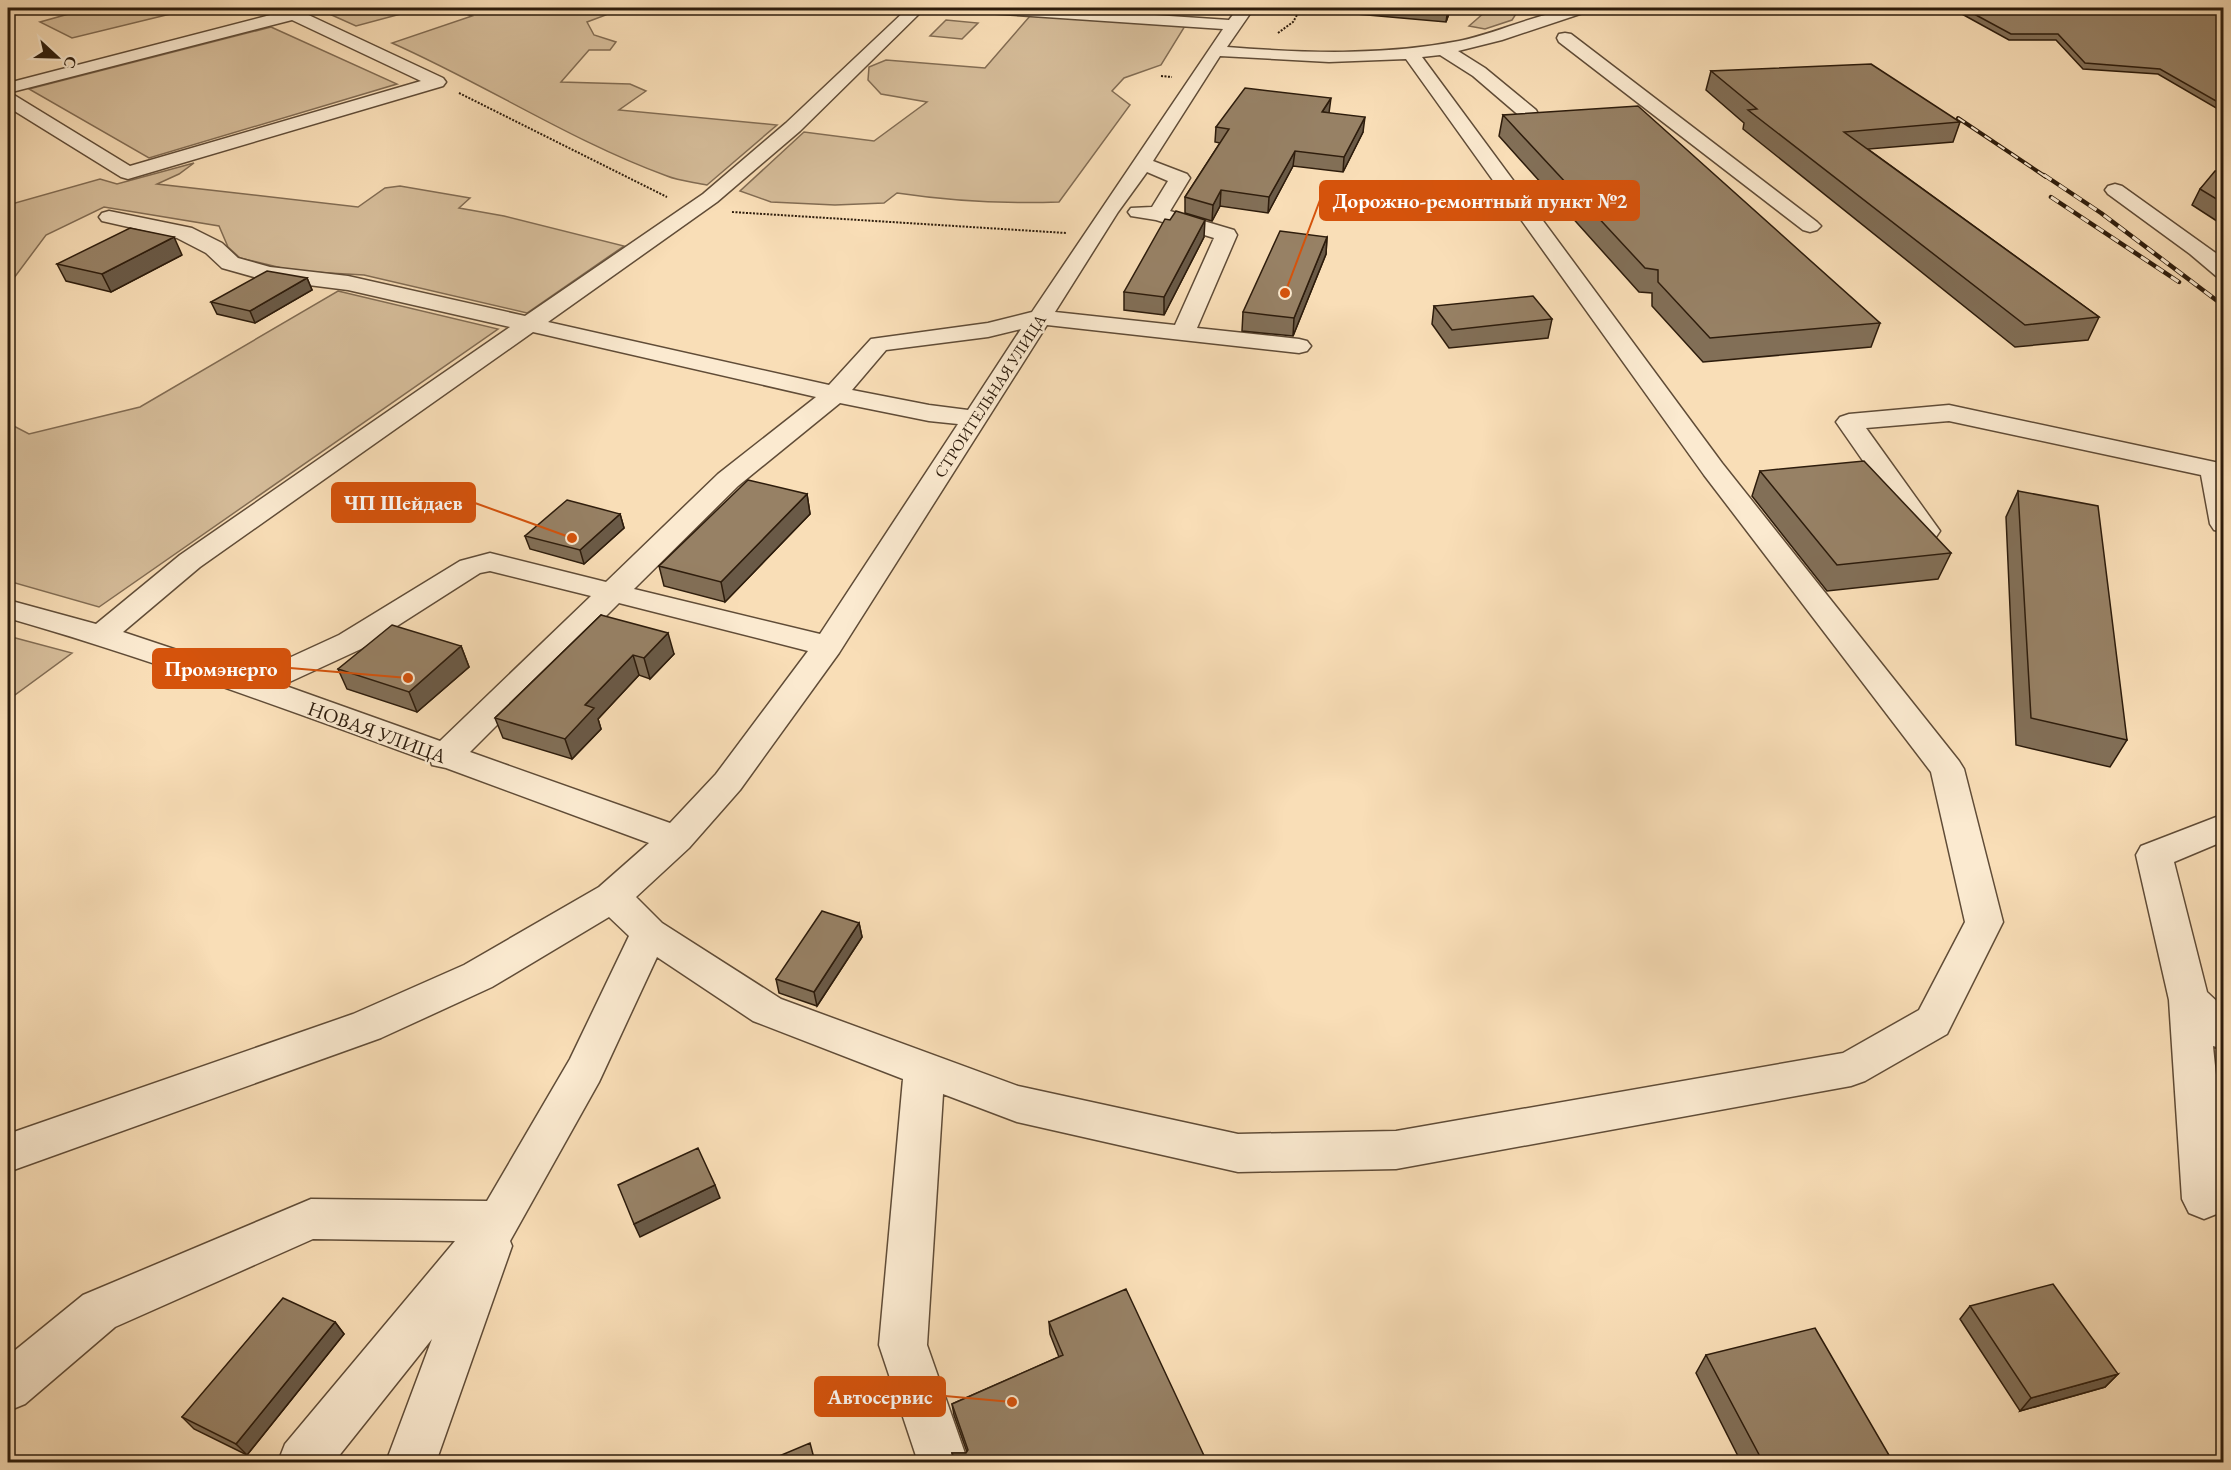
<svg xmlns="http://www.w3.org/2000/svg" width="2231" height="1470" font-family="'EB Garamond',serif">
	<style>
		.green { fill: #d6bd9a; stroke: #826c53; stroke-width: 1.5 }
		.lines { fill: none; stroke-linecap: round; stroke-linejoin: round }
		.minor-casing { stroke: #604c37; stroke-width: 3 }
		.path { stroke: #2d1c0c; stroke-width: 2; stroke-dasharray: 2 1.5; stroke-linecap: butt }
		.minor { fill: #fbead0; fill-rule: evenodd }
		.rail-far1-casing { stroke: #2d1c0c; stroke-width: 4 }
		.rail-casing { stroke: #2d1c0c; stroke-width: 4.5 }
		.rail-far1 { stroke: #fbead0; stroke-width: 2; stroke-dasharray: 8; stroke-linecap: butt }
		.rail { stroke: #fbead0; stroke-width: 3; stroke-dasharray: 9; stroke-linecap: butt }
		.wall { fill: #826f57; stroke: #2d1c0c; stroke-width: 1.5 }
		.shaded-wall { fill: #6a5a47; stroke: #2d1c0c; stroke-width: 1.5 }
		.building { fill: #978165; stroke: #2d1c0c; stroke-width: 1.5 }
		.labels { text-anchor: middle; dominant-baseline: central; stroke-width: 4.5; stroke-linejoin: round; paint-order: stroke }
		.far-street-label { font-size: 16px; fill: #2d1c0c; stroke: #fbead0 }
		.street-label { font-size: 20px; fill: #2d1c0c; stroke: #fbead0 }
		.leader { fill: none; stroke: #d5530c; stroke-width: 2 }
		.callout-dot { fill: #d5530c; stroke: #fbead0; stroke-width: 2 }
		.callout { fill: #d5530c; stroke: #d5530c; stroke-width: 2 }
		.callout-label { font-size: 21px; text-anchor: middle; font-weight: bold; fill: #fff }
	</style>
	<rect width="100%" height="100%" fill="#f9deb7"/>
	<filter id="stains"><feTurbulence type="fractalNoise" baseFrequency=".00333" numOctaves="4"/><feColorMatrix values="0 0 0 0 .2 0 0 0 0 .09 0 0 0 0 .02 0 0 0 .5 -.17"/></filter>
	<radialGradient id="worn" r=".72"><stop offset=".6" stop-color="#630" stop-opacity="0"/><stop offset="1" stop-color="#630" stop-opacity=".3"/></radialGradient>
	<path class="green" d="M60 8H195L72 38 40 22 72 13Z
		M316 8H423L356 26Z
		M449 8H610L606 15 587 22 594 35 616 42 610 50H589L561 82 630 84 646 91 619 110 777 125 707 185C694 182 679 181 667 176 571 141 485 84 392 43L472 16Z
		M1485 12 1516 14 1512 20 1485 29 1469 26Z
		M1030 16 1185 26 1161 65 1124 78 1112 91 1130 105 1059 202C1005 204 951 201 897 193L884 203 835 205 771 202 740 191 804 132 874 141 927 102 881 94 868 80 869 67 886 60 985 68Z
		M946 20 978 23 962 39 930 36Z
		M271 27 397 84 149 158 29 89Z
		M194 163 179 174 157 184 358 207 385 188 400 186 470 198 459 208 504 216 624 246 527 313 364 275 294 271 240 258 228 247 219 226 104 207 46 235 8 286V205L100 179 117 184Z
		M338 291 498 329 99 607 8 581V423L29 434 140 407Z
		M8 636 72 653 8 700Z"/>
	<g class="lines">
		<g class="minor-casing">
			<path id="minor" d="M272 8H292L300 11 443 78 446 82 443 86 128 179 121 177 8 107V94L14 95 130 166 421 81 292 20 8 93V83L278 13Z
				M908 8H925L800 131 717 202 548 322 829 385 871 339 988 323 1032 312 1223 29 987 13 981 11 979 8H1050L1229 20 1238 8H1254L1227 47C1304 53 1382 56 1459 41 1503 32 1546 8 1591 8L1589 11 1502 40 1458 51 1485 68 1536 110 1538 114 1536 118H1522L1473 76 1440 55 1422 57 1722 463 1959 761 1964 769 2003 922 1947 1034 1865 1081 1851 1086 1396 1169 1238 1172 1017 1122 943 1094 927 1345 968 1462H918L879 1345 903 1079 753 1021 657 957 599 1082 510 1241 512 1246 436 1462H386L432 1339 334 1462H278L285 1444 455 1241 313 1239 115 1327 25 1404 8 1411V1356L83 1295 311 1199 487 1201 570 1059 629 936 609 917 492 987 381 1038 8 1172V1134L353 1014 464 965 599 887 649 843 446 768 432 765 431 762C291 711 151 659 8 618V600L96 624 180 555 510 327 348 290 261 279 222 268 206 253 177 238 102 221 99 217 102 213 109 211 192 228 222 243 238 258 270 267 348 276 525 316 703 194 786 123ZM1220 56 1329 62 1406 59 1704 475 1931 772 1965 922 1919 1010 1843 1053 1396 1131 1238 1134 1018 1086 781 999 662 923 636 897 689 848 740 790 839 653 1047 325 1299 353 1307 351 1311 346 1307 341 1299 339 1197 328 1237 235 1234 230 1170 211 1190 178 1187 174 1153 161ZM1147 172 1168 181 1152 207 1131 208 1128 212 1131 216 1156 220 1214 238 1175 325 1055 312 1118 212ZM1021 329 968 410 929 405 852 390 886 350 988 337ZM533 332 816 397 718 474 606 582 490 553 460 561 339 635 252 675 123 632 200 567ZM840 403 929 421 958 424 820 634 634 589 738 486ZM490 571 591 596 440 741 283 685 361 649 480 573ZM619 603 808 651 716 774 670 823 470 752Z
				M1565 33 1571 34 1817 222 1821 226 1817 230 1810 232 1803 230 1559 42 1557 38 1559 34Z
				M2115 184 2122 186 2224 259V278L2216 276 2190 254 2108 194 2105 190 2108 186Z
				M1949 405 2224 464V532L2214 530 2210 524 2201 475 1949 421 1866 428 1940 531 1936 537 1926 539 1916 537 1836 422 1840 417 1849 414Z
				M2224 814V841L2174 862 2207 992 2224 1008V1049L2213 1046C2216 1080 2231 1187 2219 1213L2204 1219 2189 1213 2182 1199 2169 1000 2136 855 2141 846Z"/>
		</g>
		<path class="path" d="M1278 33 1293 22 1301 8
			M1161 76 1172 77
			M459 93 667 197
			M732 212 1066 233"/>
		<use href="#minor" class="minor"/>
		<g class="rail-far1-casing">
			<path id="rail-far1" d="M1958 118 2046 177"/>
		</g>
		<g class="rail-casing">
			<path id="rail" d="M2044 175 2101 213 2224 306
				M2051 197 2179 282"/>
		</g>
		<use href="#rail-far1" class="rail-far1"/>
		<use href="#rail" class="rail"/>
	</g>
	<path class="wall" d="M1334 8H1451L1446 22 1334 12Z
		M1951 8H2223V112L2158 74 2083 69 2056 40H2009Z
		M1711 71 1960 122 1953 142 1868 149 2099 317 2088 340 2015 347 1743 129 1744 123 1706 90Z
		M1329 113 1363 132 1343 172 1293 166 1268 213 1220 206 1212 221 1185 213V197L1220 143 1215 142 1216 127Z
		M1503 115 1880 323 1871 347 1703 362 1652 306V293L1639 292 1499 136Z
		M2223 170V225L2192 205 2200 189Z
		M1204 237 1164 315 1124 310V292Z
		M1327 237 1326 254 1293 336 1242 331 1243 312Z
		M182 255 111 292 66 281 57 264Z
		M307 278 312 290 255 323 217 314 211 302Z
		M1434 306 1552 319 1548 338 1449 348 1432 324Z
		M1760 471 1951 553 1938 579 1827 591 1752 496Z
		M2018 491 2127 740 2110 767 2016 745 2006 517Z
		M807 494 810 514 725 602 664 586 659 566Z
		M620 514 624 528 584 564 530 549 525 536Z
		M601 615 674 654 650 679 639 675 598 719 601 729 572 759 503 738 495 718Z
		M461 646 469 667 417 712 347 689 338 669Z
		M859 923 862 937 817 1006 779 993 776 979Z
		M1970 1306 2118 1374 2105 1387 2020 1411 1960 1319Z
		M335 1322 344 1334 247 1455 194 1429 182 1417Z
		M1049 1322 1207 1462H954L952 1453H966L967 1452 954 1415 952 1404 1059 1357 1050 1334Z
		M1706 1355 1893 1462H1741L1696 1373Z"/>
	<path class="shaded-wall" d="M1448 8H1451L1446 22Z
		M1331 98 1329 113 1322 112Z
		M1365 117 1363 132 1343 172 1344 157Z
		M1295 151 1293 166 1268 213 1269 197Z
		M1221 190 1220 206 1212 221 1213 205Z
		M1205 220 1204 237 1164 315V297Z
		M174 237 182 255 111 292 102 274Z
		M1327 237 1326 254 1293 336 1294 318Z
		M307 278 312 290 255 323 250 311Z
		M807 494 810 514 725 602 721 582Z
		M620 514 624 528 584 564 580 550Z
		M668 633 674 654 650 679 644 658Z
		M461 646 469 667 417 712 409 692Z
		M633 655 639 675 598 719 601 729 572 759 565 739 585 705Z
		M859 923 862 937 817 1006 814 992Z
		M715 1185 720 1198 640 1237 634 1224Z
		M335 1322 344 1334 247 1455 236 1444Z
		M2118 1374 2105 1387 2020 1411 2031 1398Z"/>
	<path class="building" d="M1963 8H2223V105L2160 69 2085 63 2058 34H2011Z
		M1871 64 1960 122 1844 132 2099 317 2025 325 1748 110 1757 109 1711 71Z
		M1245 88 1331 98 1322 112 1365 117 1344 157 1295 151 1269 197 1221 190 1213 205 1185 197 1229 129 1216 127Z
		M1638 106 1880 323 1710 338 1658 282V270L1645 268 1503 115Z
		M2223 170V203L2200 189 2215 171Z
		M1176 211 1205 220 1164 297 1124 292 1165 219 1170 220Z
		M130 228 174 237 102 274 57 264Z
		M1280 231 1327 237 1294 318 1243 312Z
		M267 271 307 278 250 311 211 302Z
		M1533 296 1552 319 1452 330 1434 306Z
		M1864 461 1951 553 1837 565 1760 471Z
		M748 480 807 494 721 582 659 566Z
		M2018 491 2098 506 2127 740 2031 718Z
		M567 500 620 514 580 550 525 536Z
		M601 615 668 633 644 658 633 655 585 705 594 708 565 739 495 718Z
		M392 625 461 646 409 692 338 669Z
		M822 911 859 923 814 992 776 979Z
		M698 1148 715 1185 634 1224 618 1185Z
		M2053 1284 2118 1374 2031 1398 1970 1306Z
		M1126 1289 1207 1462H956L952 1453H966L968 1450 952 1404 1063 1355 1049 1322Z
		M283 1298 335 1322 236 1444 182 1417Z
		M1815 1328 1893 1462H1763L1706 1355Z
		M810 1443 815 1462H765Z"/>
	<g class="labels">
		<g class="far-street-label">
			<text transform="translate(990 396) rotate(-57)">СТРОИТЕЛЬНАЯ УЛИЦА</text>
		</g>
		<g class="street-label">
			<text transform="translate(377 732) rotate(20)">НОВАЯ УЛИЦА</text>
		</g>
	</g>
	<path class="leader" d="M1285 293L1320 200M572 538L475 503M408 678L290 668M1012 1402L945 1396"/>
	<g class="callout-dot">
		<circle cx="1285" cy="293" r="6"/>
		<circle cx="572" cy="538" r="6"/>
		<circle cx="408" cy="678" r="6"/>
		<circle cx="1012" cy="1402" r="6"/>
	</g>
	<g class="callout">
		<rect x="1320" y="181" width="319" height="39" rx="6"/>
		<rect x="332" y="483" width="143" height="39" rx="6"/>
		<rect x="153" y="649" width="137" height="39" rx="6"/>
		<rect x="815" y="1377" width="130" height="39" rx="6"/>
	</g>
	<g class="callout-label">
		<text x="1480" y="208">Дорожно-ремонтный пункт №2</text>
		<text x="403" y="510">ЧП Шейдаев</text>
		<text x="221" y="676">Промэнерго</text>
		<text x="880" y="1404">Автосервис</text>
	</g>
	<rect width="2231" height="1470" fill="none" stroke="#f9deb7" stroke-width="30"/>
	<rect x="9" y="9" width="2213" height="1452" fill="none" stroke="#2d1c0c" stroke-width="3"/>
	<rect x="15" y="15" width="2201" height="1440" fill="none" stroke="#2d1c0c" stroke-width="1.5"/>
	<g transform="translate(57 57) rotate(112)" stroke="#fbead0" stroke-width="4.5" paint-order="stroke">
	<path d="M0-4.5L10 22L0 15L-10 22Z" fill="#2d1c0c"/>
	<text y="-9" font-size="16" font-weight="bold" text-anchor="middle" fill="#2d1c0c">С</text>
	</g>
	<rect width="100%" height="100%" filter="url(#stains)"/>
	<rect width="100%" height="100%" fill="url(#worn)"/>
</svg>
